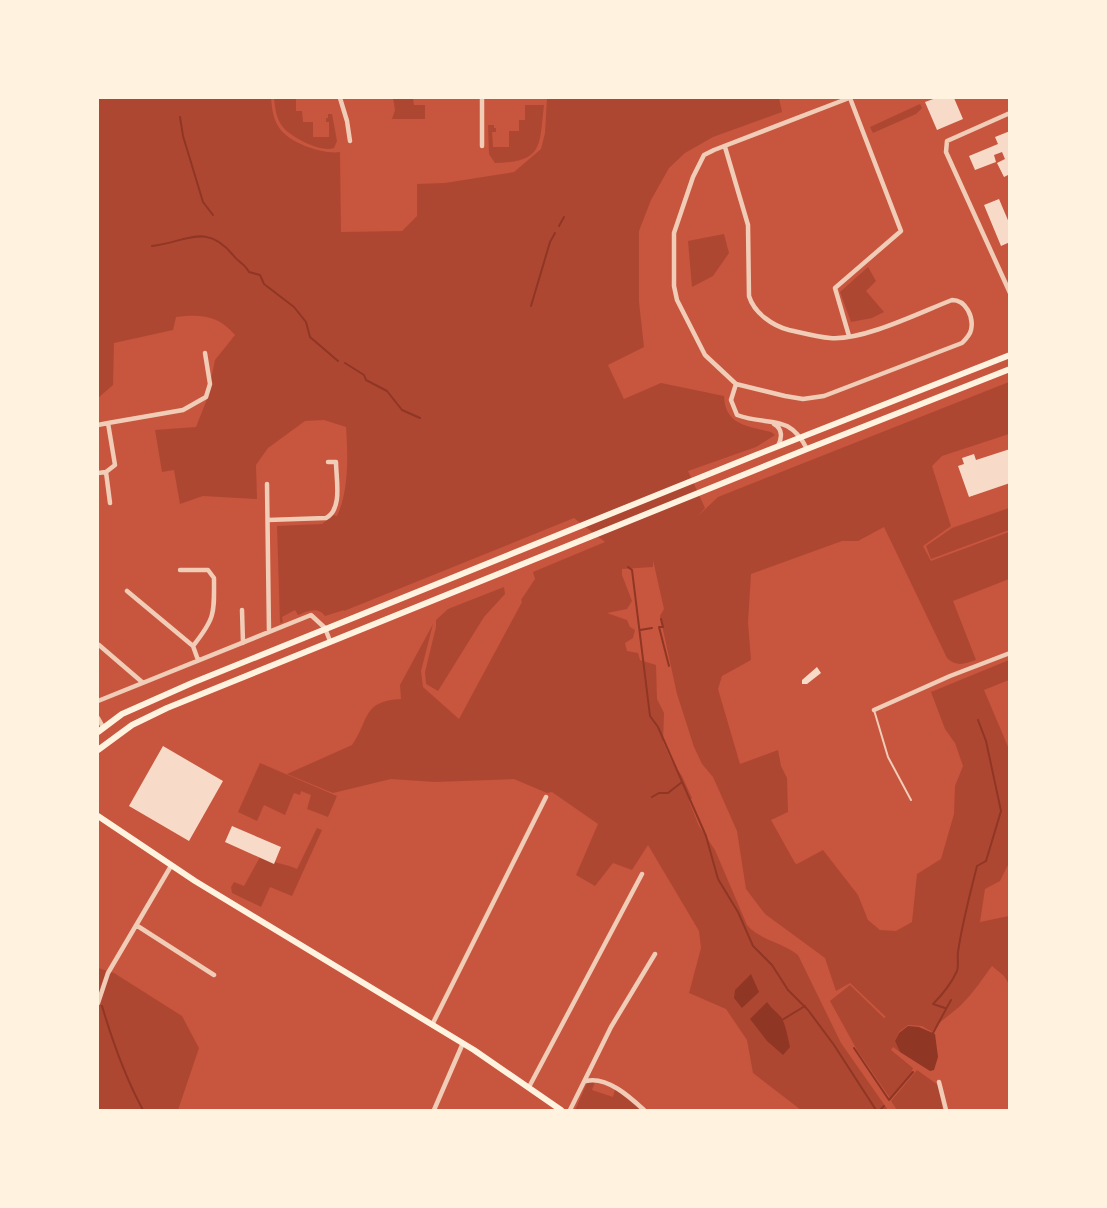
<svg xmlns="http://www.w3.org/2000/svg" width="1107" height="1208" font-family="'Archivo Narrow',sans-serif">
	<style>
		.green { fill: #ae4732 }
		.water { fill: #8f3625 }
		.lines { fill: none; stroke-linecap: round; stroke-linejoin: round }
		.stream { stroke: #8f3625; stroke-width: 2 }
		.building { fill: #f7dbc8 }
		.service { stroke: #f1ccb7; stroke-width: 2 }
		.minor { stroke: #f1ccb7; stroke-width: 4.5 }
		.secondary { stroke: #fff3e0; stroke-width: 6 }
	</style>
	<rect width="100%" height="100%" fill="#c8553d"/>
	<path class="green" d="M98 98H271C272 109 273 119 280 129 290 143 324 155 340 152L341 232 402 231 417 216V184L445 183 514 172 541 149 545 133 547 98H779L782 112 713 137 685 153 669 168 651 200 639 231V302L644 347 608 365 624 399 661 383 724 396C725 425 747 426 771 432L775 435 756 447 688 471 705 508 698 516 718 497 1009 382V434L942 456 932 466 951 526 923 546 931 561 1009 532V579L953 601 976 660C964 664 956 667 947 658L884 527 858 541H842L751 574 748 622 751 660 722 676 718 689 740 764 778 750 781 766 787 778 788 812 771 820 795 863 797 864 823 850 858 895 868 920 880 930 896 931 912 922 917 874 941 859 954 814 955 786 963 766 955 743 945 729 931 692 1009 660V680L984 690 1009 749V863L1000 881 985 889 980 922 1009 916V984L1004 976 992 966C983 978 974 992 963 1003 955 1012 937 1022 932 1032L922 1026 908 1025 899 1032 895 1041 900 1052 893 1047 891 1050 913 1068 911 1074 890 1098 857 1050 830 1001 850 985 884 1018 886 1017 850 983 836 991 825 958 765 914 746 889 737 831 713 777 702 764 694 747 677 694 660 616 664 609 653 560V567L622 569V575L632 601 627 609 607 613 627 620 630 627 635 630 633 638 625 643 627 651 638 653 640 660 656 665 657 699 664 713 663 742 672 762 682 776 692 798 689 801 699 826 715 850 747 925C761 941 782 942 798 955L841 1043 888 1110H801L753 1073 747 1040 726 1009 689 993 701 948 699 931 648 845 632 870 613 863 595 886 576 875 598 824 552 792 547 793 514 779 435 782 391 779 333 793 287 774 352 745C370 719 362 701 401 699L400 685 433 624 421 671 423 687 459 719 522 602 521 600 535 579 533 572 605 542 574 518 344 611V610L325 616C318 606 307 611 298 615L295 610 282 617 283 622 280 623 277 526 322 524 333 515 337 516C349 491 348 455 346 427L324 420 305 421 268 448 256 465 257 499 203 496 180 504 174 470 162 472 155 430 196 427 207 399 215 360 235 335C218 315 201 314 176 317L173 330 114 343 113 385 98 398Z
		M274 98H296V111H302L303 122H313V137H329V122H326V118H328V114H332L337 141 334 148C321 153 290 137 282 126 276 118 275 107 274 98Z
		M393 98H413L414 105H425V119H392L395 110Z
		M920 104 922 108 916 114 873 133 870 127Z
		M525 105H544C539 146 544 162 495 163L489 154 488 125H494V128H496V132H492L493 147H509V131H519V120H525Z
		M724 234 729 253 713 276 692 287 688 241Z
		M868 267 876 281 866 291 884 312 872 318 851 322 840 292Z
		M1009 508V530L931 559 926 546 952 528Z
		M504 587 505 594 484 617 438 691 426 684 425 672 436 627V620L448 609Z
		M260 763 337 796 328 817 307 809 311 795 301 791 300 795 294 793 285 815 264 805 257 821 238 812Z
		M317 828 322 830 292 896 270 887 261 907 232 893 231 887 234 882 244 886 260 857C272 863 284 863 297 869Z
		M98 968 114 973 182 1016 199 1048 178 1110H98Z
		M917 1070 938 1085 943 1110H897L891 1101Z
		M589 1082H595L592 1090 613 1097 615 1089 641 1110H575L587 1083Z"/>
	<path class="water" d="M751 974 759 992 742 1008 734 998 735 990Z
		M767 1002C771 1008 777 1012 781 1017 786 1025 788 1038 790 1047L783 1055 767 1041 750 1019Z
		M908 1026 919 1027 935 1034 938 1057 934 1070 930 1071 900 1052 895 1041 899 1033Z"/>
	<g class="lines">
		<path class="stream" d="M180 117 183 136 203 202 213 215
			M559 226 564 217
			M152 246C187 242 206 222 233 255 238 262 245 264 249 272L260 275 264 284 294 307 306 322 310 337 338 361
			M531 306 550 242 555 233
			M345 363 364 375 366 380 387 391 402 410 420 418
			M628 567 632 570 650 716 658 727 706 836 718 879 738 912 753 946 772 965 788 990 808 1010 834 1045 876 1110
			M661 619 663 627H659L669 666
			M640 630 652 628
			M652 797 659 793H668L682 782
			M102 1006C113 1043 125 1077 143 1110
			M945 1008 933 1004C943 994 951 984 957 971 959 965 957 958 958 952 962 924 970 894 977 866L986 861 1001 811 986 741 978 720
			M782 1020 805 1006
			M933 1033 951 1000
			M854 1048 889 1100 913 1072
			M880 1110 884 1106"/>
	</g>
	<path class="building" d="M936 98H954L963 119 937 130 925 102Z
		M1010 131V174L1004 177 997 163 1005 159 1002 152 994 155 996 162 975 170 969 156 998 144 995 137Z
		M999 199 1010 225V242L1001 246 984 205Z
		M1010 449V483L969 497 958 466 964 464 962 458 974 454 976 460Z
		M817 667 821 673 807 684H802V680Z
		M163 746 223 781 189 841 129 806Z
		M232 826 281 847 274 864 225 842Z"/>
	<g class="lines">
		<path class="service" d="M874 710 888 757 911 800"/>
		<path class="minor" d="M340 98 347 121 350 141
			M482 98V146
			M1010 113 947 141 946 152 1010 293
			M725 147 748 225 749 296C754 313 773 326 789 330 803 333 817 337 830 338 863 341 921 312 952 300 966 300 974 317 971 330 970 335 966 339 962 343L824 396 803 399 785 396 736 384 705 355 677 300 674 286V233L693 177 704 155 714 150 849 98
			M849 336 835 288 901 231 850 98
			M736 384 731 400 737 415C769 427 788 412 807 449
			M774 424C783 429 782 438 778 446
			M98 425 108 423
			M106 472 110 503
			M98 473 106 472 115 465 108 423 183 410 206 397 210 384 205 353
			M267 484 269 632
			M268 520 326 518C343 509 336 479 336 462H328
			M180 570H208L214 578C214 613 216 617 193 646
			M127 591 193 646 198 660
			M242 610 243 643
			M99 645 142 682
			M98 701 311 615 325 628 330 641
			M874 710 950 676 1010 653
			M98 718 103 727
			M136 925 214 975
			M98 1003 108 973 171 866
			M432 1025 546 797
			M586 1081C607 1076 630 1097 644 1110
			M939 1082 946 1110
			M529 1087 642 874
			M434 1110 463 1043
			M570 1110 611 1027 655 954"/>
		<path class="secondary" d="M98 732 122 714 192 683 756 455 1010 355
			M98 750 132 725 167 708 807 449 1010 369
			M98 816 195 881 474 1050 561 1110"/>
	</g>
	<rect width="1107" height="1208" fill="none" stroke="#fff3e0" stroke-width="198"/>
</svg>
